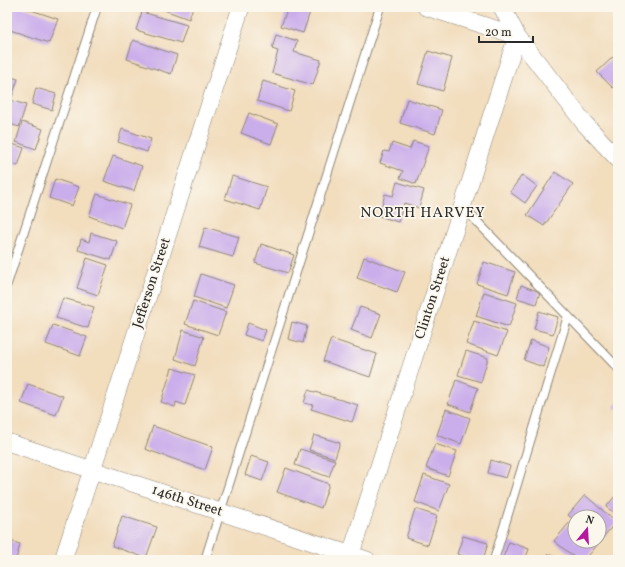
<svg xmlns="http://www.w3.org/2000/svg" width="625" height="567" font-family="Vollkorn,serif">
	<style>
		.building { fill: #caadeb }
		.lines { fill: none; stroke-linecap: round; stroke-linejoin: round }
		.lane-casing { stroke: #8e8474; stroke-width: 10 }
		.street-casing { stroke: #8e8474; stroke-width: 18 }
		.lane { stroke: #fff; stroke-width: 8 }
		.street { stroke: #fff; stroke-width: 17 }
		.labels { text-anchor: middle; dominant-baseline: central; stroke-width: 3.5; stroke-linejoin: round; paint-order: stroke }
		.street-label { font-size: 14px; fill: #2b2b2b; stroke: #fbf7ec }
		.neighbourhood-label { font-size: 15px; letter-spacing: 1px; fill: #2b2b2b; stroke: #fbf7ec }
	</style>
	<rect width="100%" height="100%" fill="#fbf7ec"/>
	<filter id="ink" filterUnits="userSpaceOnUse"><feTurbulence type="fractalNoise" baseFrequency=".025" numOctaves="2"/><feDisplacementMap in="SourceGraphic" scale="8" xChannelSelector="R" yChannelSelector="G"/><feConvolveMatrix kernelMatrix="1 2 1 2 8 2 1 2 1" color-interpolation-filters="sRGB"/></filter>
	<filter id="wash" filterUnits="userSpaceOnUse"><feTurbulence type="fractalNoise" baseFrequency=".012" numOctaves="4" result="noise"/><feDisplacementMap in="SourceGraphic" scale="16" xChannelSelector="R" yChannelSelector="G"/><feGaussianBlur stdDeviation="0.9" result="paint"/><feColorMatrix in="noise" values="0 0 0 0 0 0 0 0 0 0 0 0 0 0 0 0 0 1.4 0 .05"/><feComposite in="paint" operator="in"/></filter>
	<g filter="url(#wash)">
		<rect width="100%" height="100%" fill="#f2ddbd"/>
		<g id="blocks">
			<path class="building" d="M7 7H22L58 19 49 43 7 29Z
				M156 7H193L189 19Z
				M288 7H304L311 9 303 33 281 26Z
				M142 12 187 25 181 43 136 30Z
				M276 34 297 41 294 52 321 60 313 85 272 73 278 51 272 49Z
				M133 40 177 55 171 74 127 59Z
				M428 51 452 58 443 91 418 84Z
				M614 56 618 60V82L613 88 597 72Z
				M7 76 18 79 12 97 7 96Z
				M263 81 295 91 289 111 257 101Z
				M36 88 56 94 52 110 32 104Z
				M7 99 26 105 19 127 7 123Z
				M407 99 442 110 435 134 400 123Z
				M249 113 278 124 271 144 241 133Z
				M22 122 43 129 36 149 16 142Z
				M122 129 151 139 147 152 118 142Z
				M413 141 429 146 416 184 400 178 403 171 380 163 384 151 389 152 392 143 410 149Z
				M7 142 24 148 18 166 7 162Z
				M113 156 142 166 134 191 104 181Z
				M555 172 573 184 544 226 527 215Z
				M522 175 537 186 525 203 510 192Z
				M232 176 267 187 260 210 225 199Z
				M55 179 79 187 72 206 49 198Z
				M397 182 424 190 419 208 404 203 398 222 379 216 385 194 393 196Z
				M97 194 130 205 122 228 89 216Z
				M205 227 239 237 233 257 199 247Z
				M91 233 117 241 111 260 78 250 81 239 89 242Z
				M261 244 294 255 288 273 255 263Z
				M364 257 405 272 397 292 357 278Z
				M87 258 108 265 98 295 77 288Z
				M484 262 515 272 508 294 477 284Z
				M201 274 234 285 226 308 194 297Z
				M521 285 540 292 536 304 517 298Z
				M484 292 517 303 509 327 476 316Z
				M63 298 94 307 88 328 56 318Z
				M193 301 226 312 218 335 185 324Z
				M360 307 381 314 372 338 351 330Z
				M539 311 558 317 553 334 534 329Z
				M474 321 507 332 498 355 466 344Z
				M292 322 307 326 303 343 288 339Z
				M248 323 266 330 262 341 244 335Z
				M53 325 87 337 80 356 46 344Z
				M183 330 204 337 195 366 175 359Z
				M331 339 377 354 370 377 323 361Z
				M531 340 549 347 543 367 524 360Z
				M466 351 488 358 481 382 458 375Z
				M172 368 195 375 185 405 176 402 175 407 161 402Z
				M456 380 478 388 470 412 448 404Z
				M28 384 63 396 56 415 21 403Z
				M308 390 358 405 352 422 311 409 313 405 304 403Z
				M618 402V410L614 407Z
				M446 409 470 418 461 444 437 435Z
				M153 426 213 447 205 470 145 449Z
				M314 435 340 443 335 458 309 450Z
				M435 444 457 451 448 476 426 468Z
				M300 449 335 460 329 477 295 465Z
				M251 456 269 462 262 481 245 475Z
				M491 460 510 466 506 478 488 473Z
				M286 468 329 484 321 508 277 492Z
				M424 475 449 484 439 511 415 502Z
				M585 495 616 522 599 542V517H575V521L568 515Z
				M616 495 618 496V516L606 507Z
				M415 509 437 516 428 545 406 538Z
				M122 516 157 527 146 558 112 546Z
				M570 522 575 526V541H594L598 544 585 560H578L554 541Z
				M463 536 488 543 483 560H476L457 554Z
				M7 540 20 544 16 560H7Z
				M509 542 529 549 525 560H502Z
				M549 554 560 560H546Z"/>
		</g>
	</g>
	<g filter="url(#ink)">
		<use href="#blocks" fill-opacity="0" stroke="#8e8474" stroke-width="1"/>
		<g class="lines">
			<g class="lane-casing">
				<path id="lane" d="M462 206 618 368
					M7 284 97 7
					M205 560 380 7
					M494 560 568 316"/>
			</g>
			<g class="street-casing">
				<path id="street" d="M502 7 517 36 585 124 618 159
					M7 442 367 560
					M63 560 241 7
					M349 560 517 36 426 7"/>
			</g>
			<use href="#lane" class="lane"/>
			<use href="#street" class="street"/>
		</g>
	</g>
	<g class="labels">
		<g class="street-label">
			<text transform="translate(152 283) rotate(-72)">Jefferson Street</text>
			<text transform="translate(433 298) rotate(-72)">Clinton Street</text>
			<text transform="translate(187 501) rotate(18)">146th Street</text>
		</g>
		<g class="neighbourhood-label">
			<text x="423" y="213">NORTH HARVEY</text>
		</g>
	</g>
	<rect width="625" height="567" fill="none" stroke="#fbf7ec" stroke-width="24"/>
	<g transform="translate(587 529) rotate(18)"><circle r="19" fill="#fbf7ec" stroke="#a8a59f"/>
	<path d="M0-3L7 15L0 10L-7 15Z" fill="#b5179e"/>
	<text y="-6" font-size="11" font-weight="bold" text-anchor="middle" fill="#2b2b2b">N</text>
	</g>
	<path d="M479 36v6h54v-6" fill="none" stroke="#2b2b2b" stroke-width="2"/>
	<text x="485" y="36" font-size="12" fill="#2b2b2b" stroke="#fbf7ec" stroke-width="3" paint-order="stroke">20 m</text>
</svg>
